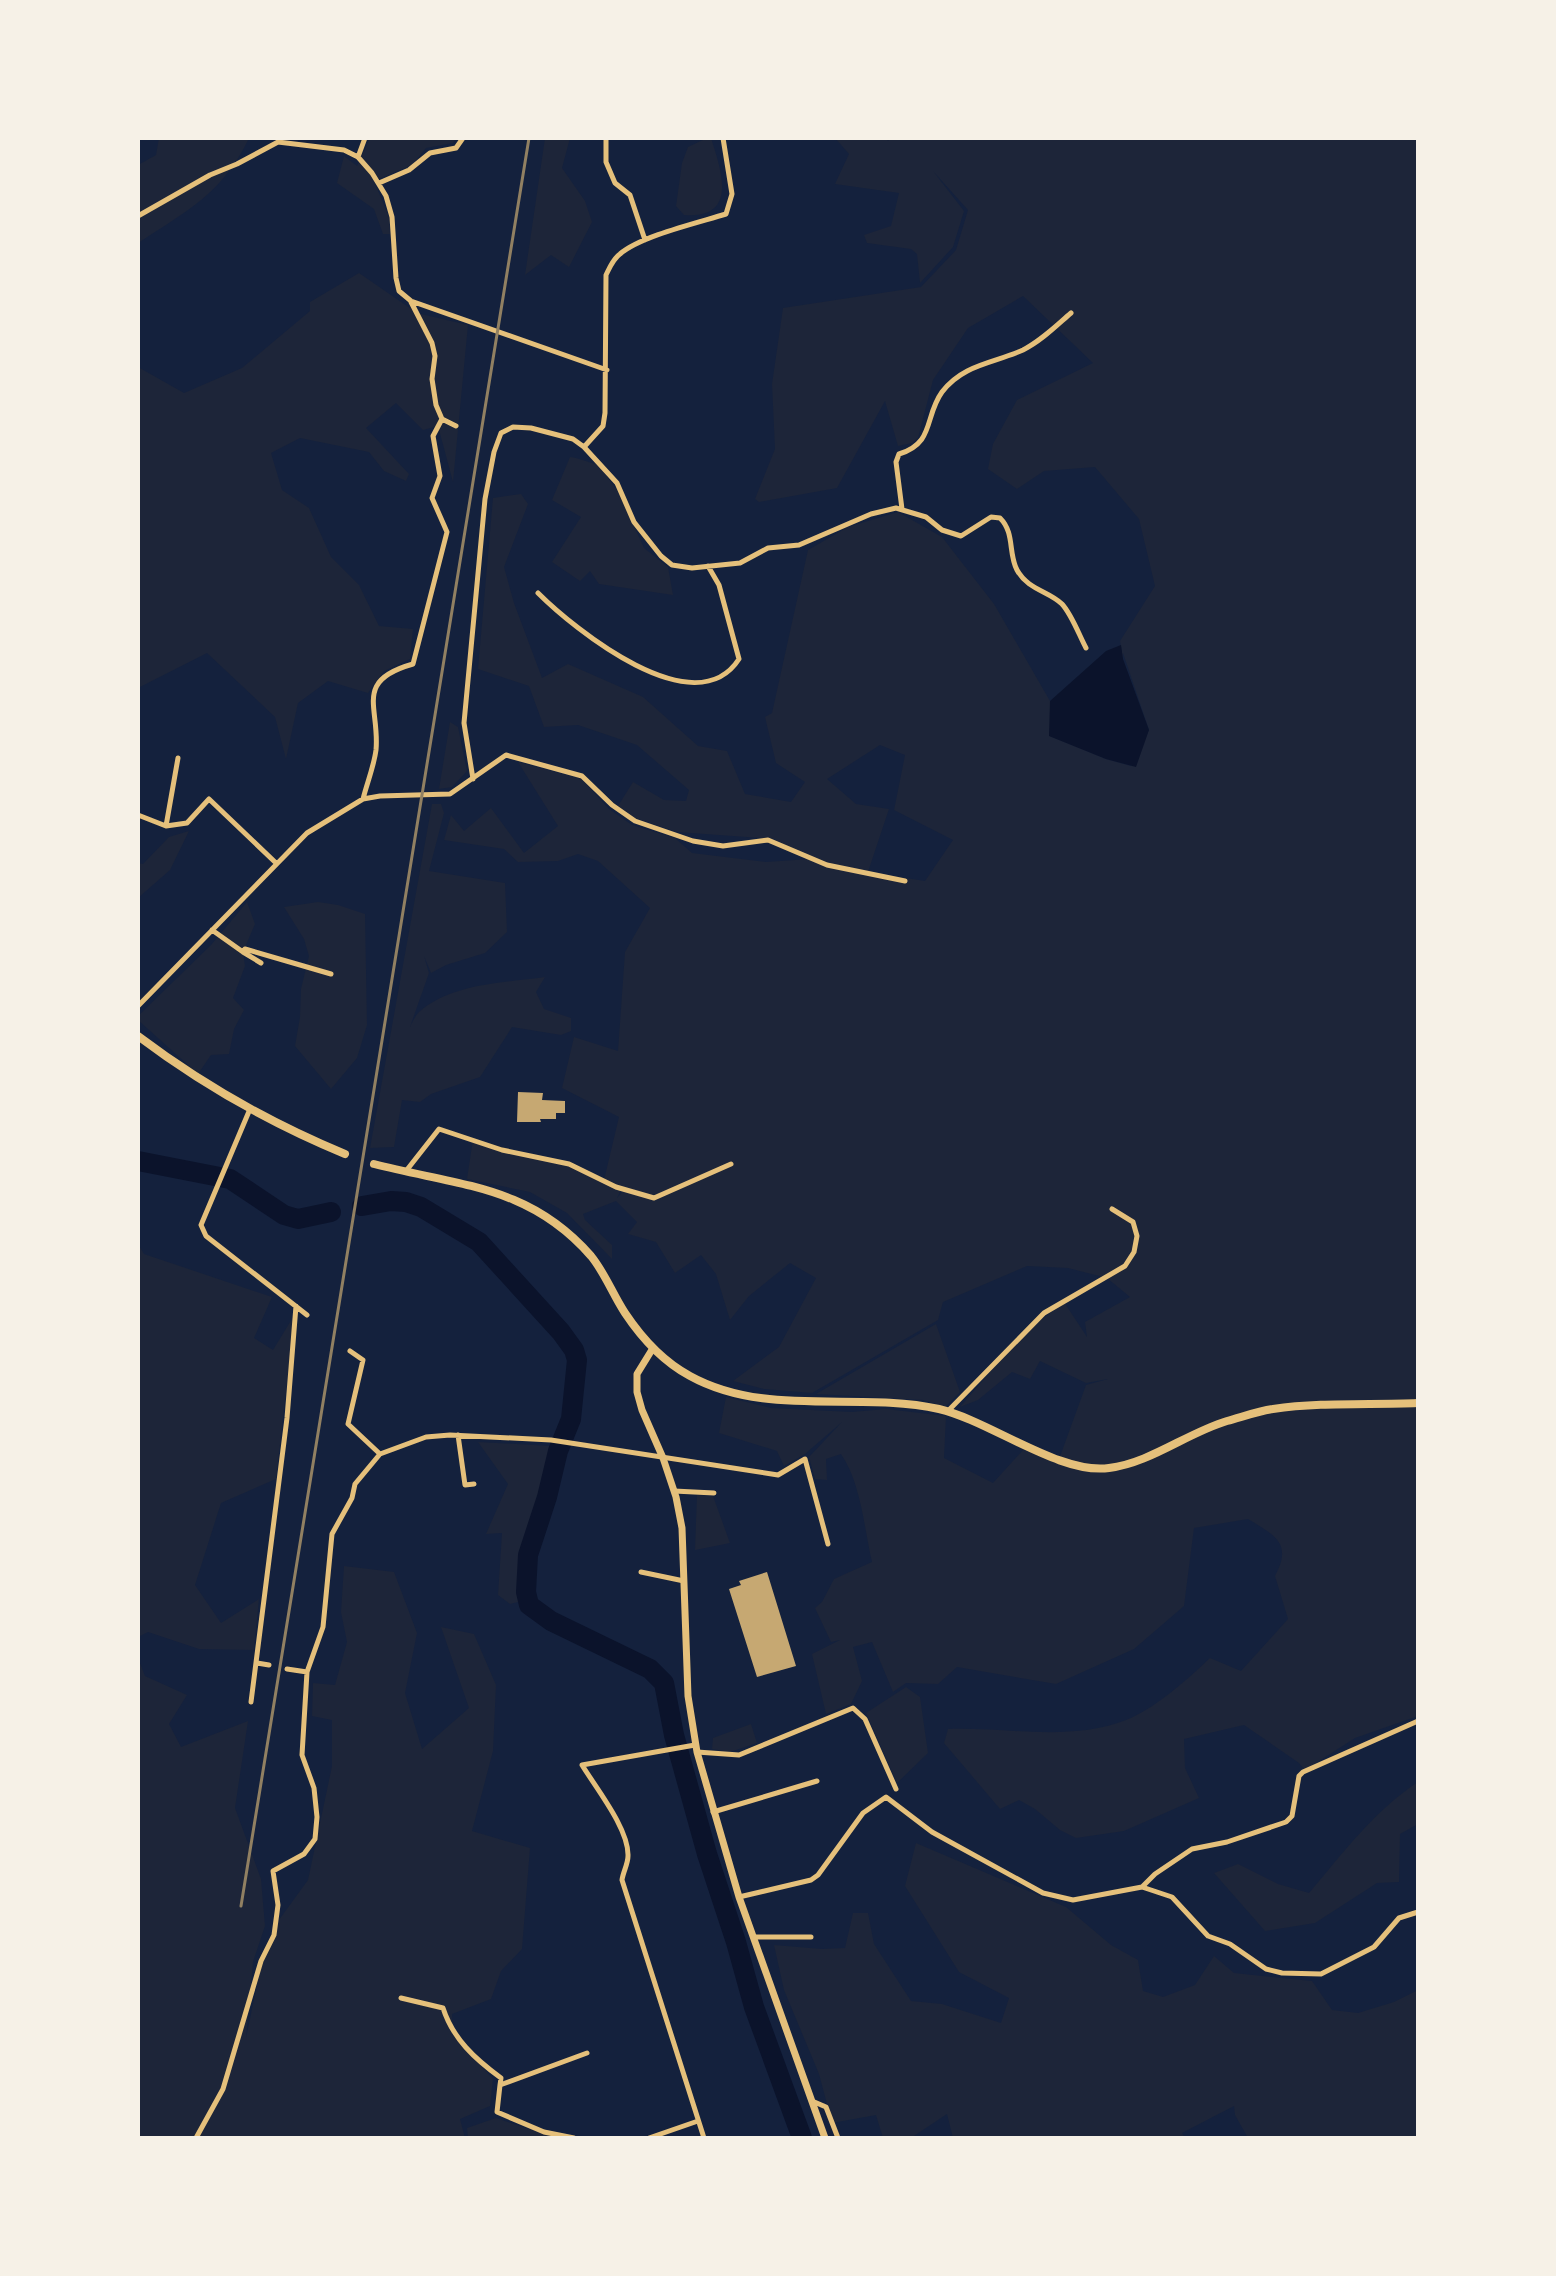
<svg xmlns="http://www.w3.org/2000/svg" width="1556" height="2276" font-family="'IBM Plex Sans',sans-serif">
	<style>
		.green { fill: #1d2539; fill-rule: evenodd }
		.water { fill: #0b132b }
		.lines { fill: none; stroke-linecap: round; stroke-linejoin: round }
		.river { stroke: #0b132b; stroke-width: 20 }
		.building { fill: #c6a872 }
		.minor { stroke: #e5c07b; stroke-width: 5 }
		.tertiary { stroke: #e5c07b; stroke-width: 7 }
		.secondary { stroke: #e5c07b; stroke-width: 8 }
		.rail { stroke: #918062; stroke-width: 3 }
	</style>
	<rect width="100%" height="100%" fill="#14213d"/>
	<path class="green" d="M159 138H249C223 193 187 211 138 243V165L156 155Z
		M370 138H456L453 143 426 148 412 165 374 181 389 217 390 234H383L374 209 337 183 344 156 357 166Z
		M545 138H570L562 168 585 201 592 222 569 267 551 255 525 275Z
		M707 138H711C722 172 738 219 684 215L676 206 682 163 688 147Z
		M835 138H882L889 141 885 138H1418V1716L1355 1738 1305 1770 1299 1763 1244 1725 1184 1739 1185 1768 1199 1798 1124 1831 1076 1838 1060 1830 1035 1809 1019 1800 1000 1809 944 1743 948 1729C1006 1727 1070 1742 1126 1720 1153 1710 1188 1679 1210 1658L1241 1671 1288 1619 1275 1576C1293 1543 1274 1535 1248 1519L1194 1528 1184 1606 1134 1649 1056 1684 957 1667 938 1684 906 1683 893 1692 872 1642 853 1647 862 1681 851 1704 826 1714 812 1654 840 1640 831 1642 815 1608 822 1602 834 1579 872 1562C864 1528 861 1483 841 1454L826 1459 827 1480 815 1479 809 1457 842 1422 805 1454 784 1466 777 1451 719 1433 726 1397 771 1408 852 1412 886 1409 946 1416 944 1458 993 1483 1023 1450 1058 1462 1086 1385 1108 1379 1086 1383 1040 1361 1030 1379 1012 1372 978 1400 960 1407 1023 1334 1064 1302 1087 1337 1085 1322 1130 1297 1107 1278 1068 1268 1027 1266 943 1302 938 1320 812 1393 764 1389 733 1381 779 1347 816 1278 790 1263 749 1296 730 1320 716 1274 701 1255 675 1273 656 1242 628 1234 637 1222 616 1201 583 1214 585 1220 612 1245V1259L567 1213 530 1192 467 1179 473 1139 570 1165 621 1190 617 1198 624 1190 604 1180 619 1117 562 1088 574 1037 618 1051 625 952 650 908 598 861 578 854 558 861 518 862 504 849 444 840 451 815 464 831 491 808 524 853 558 826 518 762 582 779 609 809 632 825 675 838 692 853 766 862 810 859 774 839 677 832 635 818 618 806 633 782 664 800 686 801 689 790 637 745 578 725 544 727 529 686 478 669 493 498 521 494 528 504 504 567 514 603 542 678 568 664 643 697 698 746 727 751 745 794 791 802 805 782 776 763 765 717 772 713 808 550 848 527 898 512 942 537 994 604 1050 701V736L1106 759 1131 766 1149 730 1123 653V659L1120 641 1155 586 1139 519 1095 467 1044 471 1017 489 988 469 993 444 1017 400 1093 363 1023 296 968 328 933 380 918 438 912 443 898 446 885 401 837 488 759 502 755 499 775 449 772 384 783 308 921 287 956 250 968 210 933 171 964 211 953 247 920 283 917 254 911 249 867 243 864 235 891 226 899 193 835 184 849 154ZM880 745 905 755 894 810 953 840 925 881 868 872 889 809 856 804 827 779Z
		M359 273 417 313 468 325 453 482 438 426 423 430 396 403 366 428 409 474 406 481 384 471 369 452 300 438 271 453 282 490 309 508 331 557 359 585 379 626 413 629 410 659 384 671 368 693 328 681 298 703 286 759 275 717 207 653 138 688V367L184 393 242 368 310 311V302Z
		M570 457C581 458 587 463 598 464L619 493 644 548 668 567 673 595 599 584 590 571 580 581 552 562 581 517 552 500Z
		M450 722 458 727 467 771 452 787 439 789Z
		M432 804H441L444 813 429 871 505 883 507 932 485 953 446 965 431 973 424 956 429 973 410 1027C412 1023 415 1016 419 1012 452 983 504 983 545 977L536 992 544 1009 571 1018V1031L561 1035 512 1027 480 1077 431 1094 420 1102 402 1100 394 1147 370 1148Z
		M189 831 170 870 138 898V863L143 864 169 837Z
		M247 902 255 924 243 952 245 966 233 998 244 1010 234 1029 229 1054 211 1055 198 1074 138 1020V1016L211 945Z
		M318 902 338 905 365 914 367 1025 357 1058 331 1089 295 1046 300 1017 301 989 309 956 304 939 284 907Z
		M138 1244 144 1254 272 1297 254 1338 273 1350 295 1314 276 1479 221 1503 195 1585 221 1623 259 1599 254 1650 199 1649 148 1632 138 1637Z
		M936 1324 960 1392 945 1407 923 1400 816 1394Z
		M478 1442 552 1446 546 1489 525 1555 522 1601 510 1604 498 1595 502 1533 486 1534 508 1484Z
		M697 1495 713 1496 730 1543 695 1550Z
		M344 1566 394 1572 417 1633 405 1693 422 1749 469 1708 441 1627 474 1634 496 1685 493 1751 472 1831 530 1848 522 1949 501 1971 491 1999 452 2014 453 2034 493 2079 490 2106 460 2119 465 2138H138V1658L145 1676 187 1695 169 1724 181 1747 248 1721 235 1808 261 1879 265 1926 253 1962 246 2038 259 1975 276 1924 308 1880 332 1766V1720L312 1716 313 1683 335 1685 347 1642 341 1612Z
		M906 1687 920 1697 928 1753 897 1783 866 1713Z
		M751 1724 757 1743 730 1752 712 1749 713 1738Z
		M1418 1782V1824L1400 1834 1399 1882 1377 1883 1315 1923 1265 1931 1214 1873 1238 1864 1278 1884 1309 1893C1343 1853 1374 1811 1418 1782Z
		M916 1843 1066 1907 1111 1945 1138 1960 1143 1991 1163 1997 1195 1985 1214 1956 1234 1973 1312 1981 1332 2010 1358 2013 1394 2002 1418 1990V2138H1248L1235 2115 1234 2106 1182 2133 1185 2138H953L947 2114 911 2138H883L876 2115 832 2123 819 2074 784 1990 774 1945 822 1949 845 1948 853 1913H868L874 1944 911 2001 942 2004 1001 2023 1009 1998 959 1972 905 1886Z
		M496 2118 556 2138H468L467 2128Z"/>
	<path class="water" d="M1121 645 1123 659 1149 730 1136 767 1106 759 1049 736 1050 701 1106 651Z"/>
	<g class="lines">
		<path class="river" d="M138 1161 230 1179 284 1215 298 1219 331 1212
			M362 1206 391 1201 406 1202 421 1207 479 1242 561 1332 574 1350 577 1360 571 1419 558 1451 547 1497 528 1555 526 1592 529 1605 551 1621 650 1669 664 1683 674 1735 707 1854 736 1942 754 2007 802 2138"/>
	</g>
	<path class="building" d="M518 1092 543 1093 542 1100 565 1101V1113H556V1119H540L541 1122H517Z
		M767 1572 796 1666 757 1677 729 1589 741 1585 739 1581Z"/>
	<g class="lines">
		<path class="minor" d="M606 138V162L615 183 630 195 645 240
			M358 157 365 138
			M379 183 409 170 430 153 456 148 463 138
			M138 216 210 175 237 164 278 142 344 150 358 157 372 173 386 196 392 217 396 278 399 291 411 301 607 370
			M442 419 456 426
			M584 447 603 426 605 413 606 275C610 267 613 259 620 254 641 236 697 223 726 214L732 194 723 138
			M902 509 896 462 899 454C935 443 924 417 942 392 963 364 995 363 1023 350 1041 341 1056 326 1071 313
			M538 593C574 629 695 727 739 659L719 585 708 566
			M473 779 464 723 485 499 494 452 501 433 513 427 531 428 573 439 584 447 617 483 634 522 661 556 672 565 692 568 740 563 768 548 799 545 871 514 896 508 926 517 942 530 961 536 991 517 1000 518C1015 533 1008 553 1017 570 1028 590 1049 591 1062 604 1072 615 1079 635 1086 648
			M363 799C367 783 374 766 376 750 380 707 353 681 413 664L447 532 432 498 440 476 433 436 442 419 436 405 432 379 435 356 432 343 411 302
			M138 815 166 826 187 823 209 799 276 863
			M166 826 178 758
			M212 930 243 952 245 949 331 974
			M243 952 261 963
			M138 1006 307 833 363 799 380 796 450 794 506 755 582 776 612 805 635 821 693 841 723 846 768 840 827 865 905 881
			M250 1109 201 1225 206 1236 307 1315
			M406 1171 439 1129 502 1150 569 1164 616 1187 654 1198 731 1164
			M350 1351 363 1360 348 1424 380 1454
			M948 1411 1044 1313 1125 1266 1134 1252 1137 1236 1133 1222 1112 1209
			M458 1435 465 1485 474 1484
			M674 1491 714 1493
			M641 1572 684 1581
			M257 1663 269 1665
			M287 1669 307 1672
			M251 1702 287 1418 296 1306
			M695 1745 582 1765C596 1788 629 1829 628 1856 628 1864 623 1872 622 1880L704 2138
			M697 1752 739 1755 853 1708 865 1719 896 1789
			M713 1812 817 1781
			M1142 1887 1155 1874 1192 1849 1227 1842 1286 1822 1292 1816 1299 1776 1303 1772 1418 1721
			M739 1897 811 1880 818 1875 863 1813 886 1797 932 1832 1043 1893 1073 1900 1142 1887 1172 1897 1208 1936 1230 1944 1266 1969 1282 1973 1321 1974 1374 1947 1399 1918 1418 1912
			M753 1937H811
			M401 1998 443 2008C453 2039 475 2059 501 2078L500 2085
			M812 2101 826 2107 838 2138
			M196 2138 223 2089 261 1961 274 1935 278 1905 273 1871 304 1854 315 1839 317 1817 314 1788 302 1755 307 1672 323 1627 332 1534 352 1498 355 1484 380 1454 426 1437 450 1435 551 1440 778 1475 805 1459 828 1544
			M574 2138 544 2132 497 2112 500 2085 587 2053
			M649 2138 698 2121"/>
		<path class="tertiary" d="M653 1348 637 1374V1392L642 1410 663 1458 676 1497 682 1528 688 1696 697 1752 739 1897 825 2138"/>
		<path class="secondary" d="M138 1036C203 1085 270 1123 345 1154
			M374 1164C459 1186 529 1185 591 1256 605 1273 613 1295 625 1313 641 1337 664 1362 690 1376 766 1418 858 1391 939 1409 990 1421 1060 1475 1109 1468 1150 1463 1187 1433 1227 1421 1242 1417 1258 1411 1273 1409 1320 1402 1370 1405 1418 1403"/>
		<path class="rail" d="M241 1906 529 138"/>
	</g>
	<rect width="1556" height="2276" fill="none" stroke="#f6f1e7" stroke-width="280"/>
</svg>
